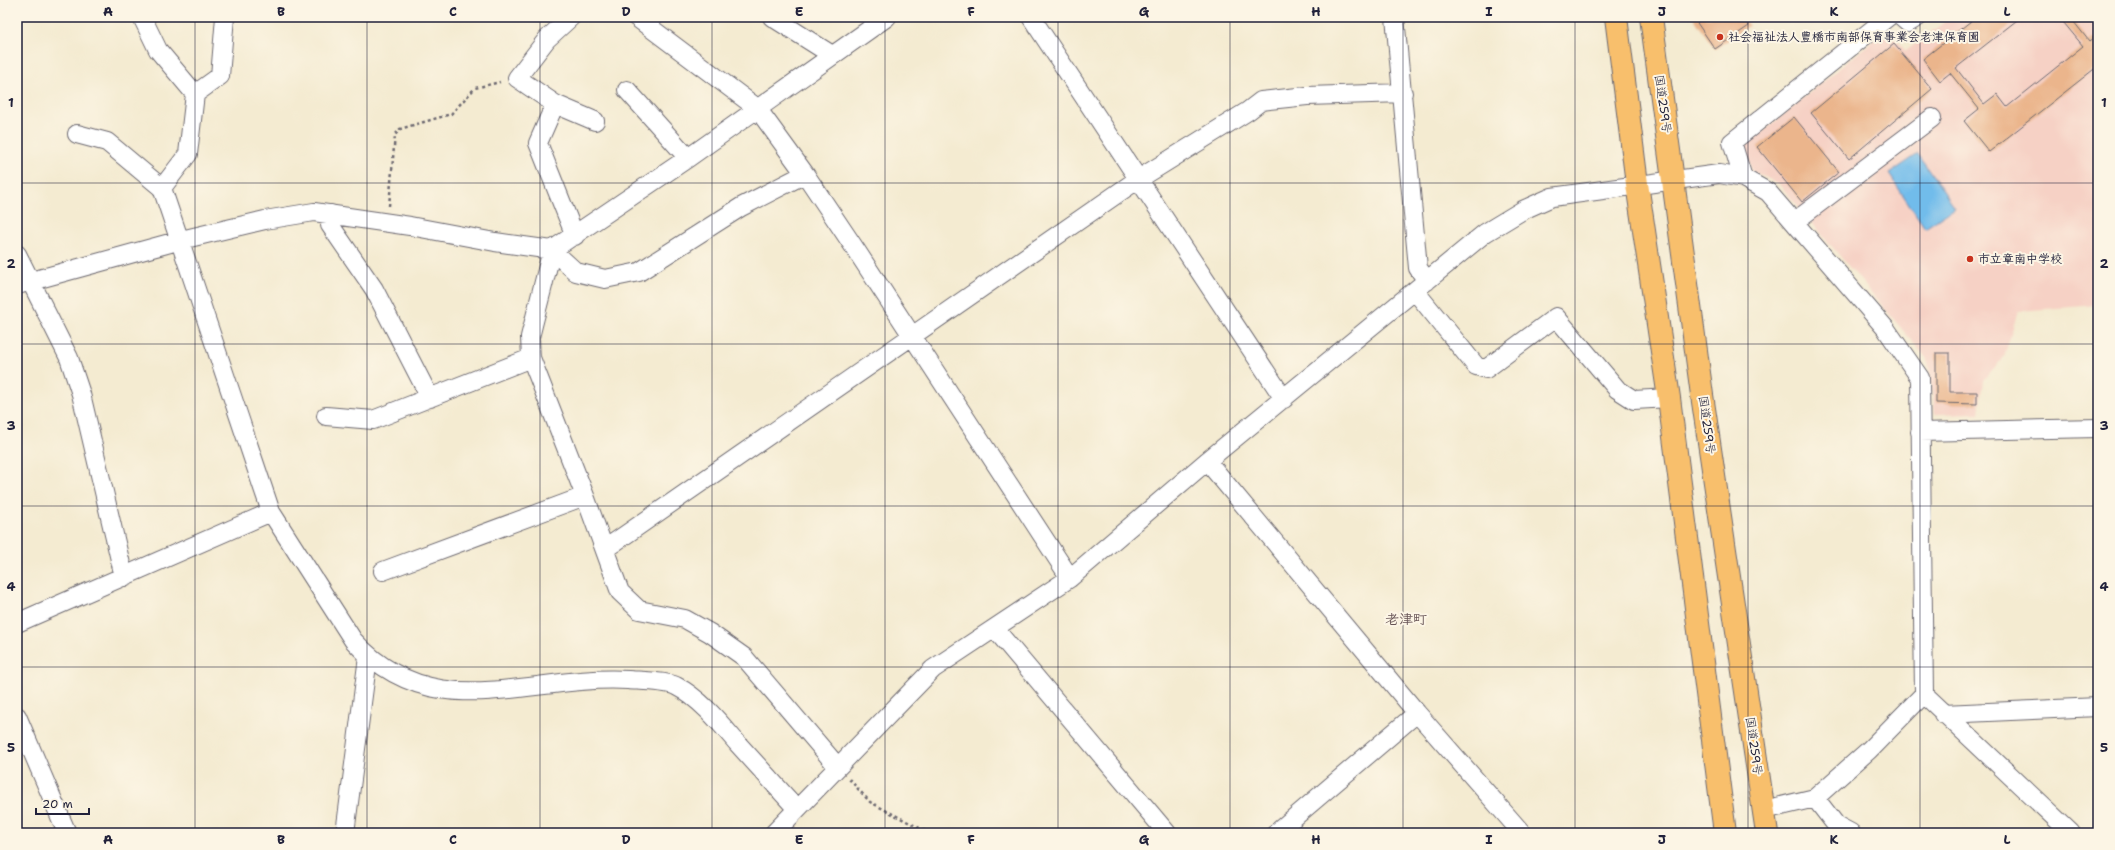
<svg xmlns="http://www.w3.org/2000/svg" width="2115" height="850" font-family="'Shantell Sans','Klee One',sans-serif">
	<style>
		.built { fill: #f6d1c5 }
		.water { fill: #71bceb; stroke: #4a6f93 }
		.building { fill: #ebb58c }
		.lines { fill: none; stroke-linecap: round; stroke-linejoin: round }
		.minor-casing { stroke: #6c6870; stroke-width: 20 }
		.highway-casing { stroke: #6c6870; stroke-width: 24 }
		.path { stroke: #6c6870; stroke-width: 2.5; stroke-dasharray: 3 3; stroke-linecap: butt }
		.minor { stroke: #fff; stroke-width: 18 }
		.highway { stroke: #f8bf6c; stroke-width: 22 }
		.grid { fill: none; stroke: #22223b; stroke-width: 1; stroke-opacity: 0.55 }
		.poi-dot { fill: #c8321e; stroke: #fcf5e5; stroke-width: 1.5 }
		.labels { text-anchor: middle; dominant-baseline: central; stroke-width: 4; stroke-linejoin: round; paint-order: stroke }
		.poi-label { font-size: 12px; font-weight: bold; fill: #22223b; stroke: #fcf5e5; text-anchor: start }
		.street-label { font-size: 12px; fill: #22223b; stroke: #fcf5e5 }
		.quarter-label { font-size: 14px; font-weight: bold; fill: #685557; stroke: #fcf5e5 }
		.neatline { fill: none; stroke: #22223b; stroke-width: 1.5 }
		.grid-label { font-size: 13px; text-anchor: middle; font-weight: bold; fill: #22223b }
	</style>
	<rect width="100%" height="100%" fill="#fcf5e5"/>
	<filter id="ink" filterUnits="userSpaceOnUse"><feTurbulence type="fractalNoise" baseFrequency=".025" numOctaves="2"/><feDisplacementMap in="SourceGraphic" scale="8" xChannelSelector="R" yChannelSelector="G"/><feConvolveMatrix kernelMatrix="1 2 1 2 8 2 1 2 1" color-interpolation-filters="sRGB"/></filter>
	<filter id="wash" filterUnits="userSpaceOnUse"><feTurbulence type="fractalNoise" baseFrequency=".012" numOctaves="4" result="noise"/><feDisplacementMap in="SourceGraphic" scale="16" xChannelSelector="R" yChannelSelector="G"/><feGaussianBlur stdDeviation="0.9" result="paint"/><feColorMatrix in="noise" values="0 0 0 0 0 0 0 0 0 0 0 0 0 0 0 0 0 1.4 0 .05"/><feComposite in="paint" operator="in"/></filter>
	<g filter="url(#wash)">
		<rect width="100%" height="100%" fill="#f4ebd1"/>
		<path class="built" d="M1951 17H2098V305L2018 311 2004 357 1983 380 1979 413 1935 414 1928 360 1779 184 1752 171 1745 146 1886 30 1906 51Z"/>
		<path class="water" d="M1918 154 1955 208 1925 228 1889 174Z"/>
		<g id="blocks">
			<path class="building" d="M1693 17H1742L1749 26 1715 49Z
				M1976 17H2021L1956 68 1984 104 1997 94 2007 107 2083 46 2059 17H2070L2089 41 2098 34V66L1989 152 1964 121 1979 109 1950 73 1940 81 1923 59Z
				M1894 44 1932 89 1849 159 1811 113Z
				M1794 117 1839 172 1802 202 1757 147Z
				M1936 353H1950V392H1977V404L1936 403Z"/>
		</g>
	</g>
	<g filter="url(#ink)">
		<use href="#blocks" fill-opacity="0" stroke="#6c6870" stroke-width="1"/>
		<g class="lines">
			<g class="minor-casing">
				<path id="minor" d="M142 17 158 50 195 94 188 154 162 188
					M571 17 547 39 517 78 555 104 595 121
					M636 17 757 108 805 174 856 250 1070 578
					M772 17 832 55
					M1031 17 1284 399
					M1395 17 1418 268 1427 281
					M1901 17 1908 23 1918 17
					M627 90 688 158
					M195 94 220 76 225 17
					M555 104 538 143 575 236
					M77 134 107 142 162 188 271 512 353 640C433 729 529 674 628 680 640 681 665 681 676 686 700 698 721 724 738 744 758 766 777 787 797 809
					M1743 178 1732 142 1888 17
					M331 214 330 225 374 289 430 398
					M1794 222 1932 118
					M17 254 69 358 81 394 124 577
					M17 285 181 240 265 220 314 212 410 226 495 242 552 250 576 272 605 279 639 272 741 207 805 174
					M1415 291 1476 366 1486 369 1556 317 1617 389 1634 400 1669 398
					M326 416 373 420 531 358
					M1920 432 2098 428
					M1207 461 1417 713 1522 833
					M605 549 1137 180 1248 111 1261 101 1307 96 1403 93
					M383 571 585 496
					M17 623 271 512
					M995 629 1167 833
					M1943 714 2098 707
					M17 716 67 833
					M837 766 744 657 710 633 685 619 639 610 620 592 585 496 531 358 530 337 552 250 688 158 887 17
					M1815 798 1836 825 1851 833
					M1764 810 1815 798 1869 750 1924 694
					M345 833 368 657
					M774 833 933 669 1070 578 1207 461 1485 233 1523 210 1552 197 1719 174 1743 178 1768 192 1886 329 1920 378 1924 694 2071 833
					M1276 833 1417 713"/>
			</g>
			<g class="highway-casing">
				<path id="highway" d="M1616 17 1637 184 1669 398 1725 833
					M1651 17 1702 395 1767 833"/>
			</g>
			<path class="path" d="M389 206 395 135 400 129 451 114 475 88 500 82
				M849 779 870 802 929 833"/>
			<use href="#minor" class="minor"/>
			<use href="#highway" class="highway"/>
		</g>
	</g>
	<path class="grid" d="M195 17V833M367 17V833M540 17V833M712 17V833M885 17V833M1058 17V833M1230 17V833M1403 17V833M1575 17V833M1748 17V833M1920 17V833M17 183H2098M17 344H2098M17 506H2098M17 667H2098"/>
	<g class="poi-dot">
		<circle cx="1720" cy="37" r="4"/>
		<circle cx="1970" cy="259" r="4"/>
	</g>
	<g class="labels">
		<g class="poi-label">
			<text x="1728" y="37">社会福祉法人豊橋市南部保育事業会老津保育園</text>
			<text x="1978" y="259">市立章南中学校</text>
		</g>
		<g class="street-label">
			<text transform="translate(1663 104) rotate(82)">国道259号</text>
			<text transform="translate(1707 425) rotate(82)">国道259号</text>
			<text transform="translate(1754 746) rotate(82)">国道259号</text>
		</g>
		<g class="quarter-label">
			<text x="1406" y="619">老津町</text>
		</g>
	</g>
	<rect width="2115" height="850" fill="none" stroke="#fcf5e5" stroke-width="44"/>
	<path d="M36 808v6h53v-6" fill="none" stroke="#22223b" stroke-width="2"/>
	<text x="42" y="808" font-size="12" fill="#22223b" stroke="#fcf5e5" stroke-width="3" paint-order="stroke">20 m</text>
	<rect x="22" y="22" width="2071" height="806" class="neatline"/>
	<g class="grid-label">
		<text x="108" y="16">A</text>
		<text x="281" y="16">B</text>
		<text x="453" y="16">C</text>
		<text x="626" y="16">D</text>
		<text x="799" y="16">E</text>
		<text x="971" y="16">F</text>
		<text x="1144" y="16">G</text>
		<text x="1316" y="16">H</text>
		<text x="1489" y="16">I</text>
		<text x="1662" y="16">J</text>
		<text x="1834" y="16">K</text>
		<text x="2007" y="16">L</text>
		<text x="11" y="107">1</text>
		<text x="2104" y="107">1</text>
		<text x="11" y="268">2</text>
		<text x="2104" y="268">2</text>
		<text x="11" y="430">3</text>
		<text x="2104" y="430">3</text>
		<text x="11" y="591">4</text>
		<text x="2104" y="591">4</text>
		<text x="11" y="752">5</text>
		<text x="2104" y="752">5</text>
		<text x="108" y="844">A</text>
		<text x="281" y="844">B</text>
		<text x="453" y="844">C</text>
		<text x="626" y="844">D</text>
		<text x="799" y="844">E</text>
		<text x="971" y="844">F</text>
		<text x="1144" y="844">G</text>
		<text x="1316" y="844">H</text>
		<text x="1489" y="844">I</text>
		<text x="1662" y="844">J</text>
		<text x="1834" y="844">K</text>
		<text x="2007" y="844">L</text>
	</g>
</svg>
